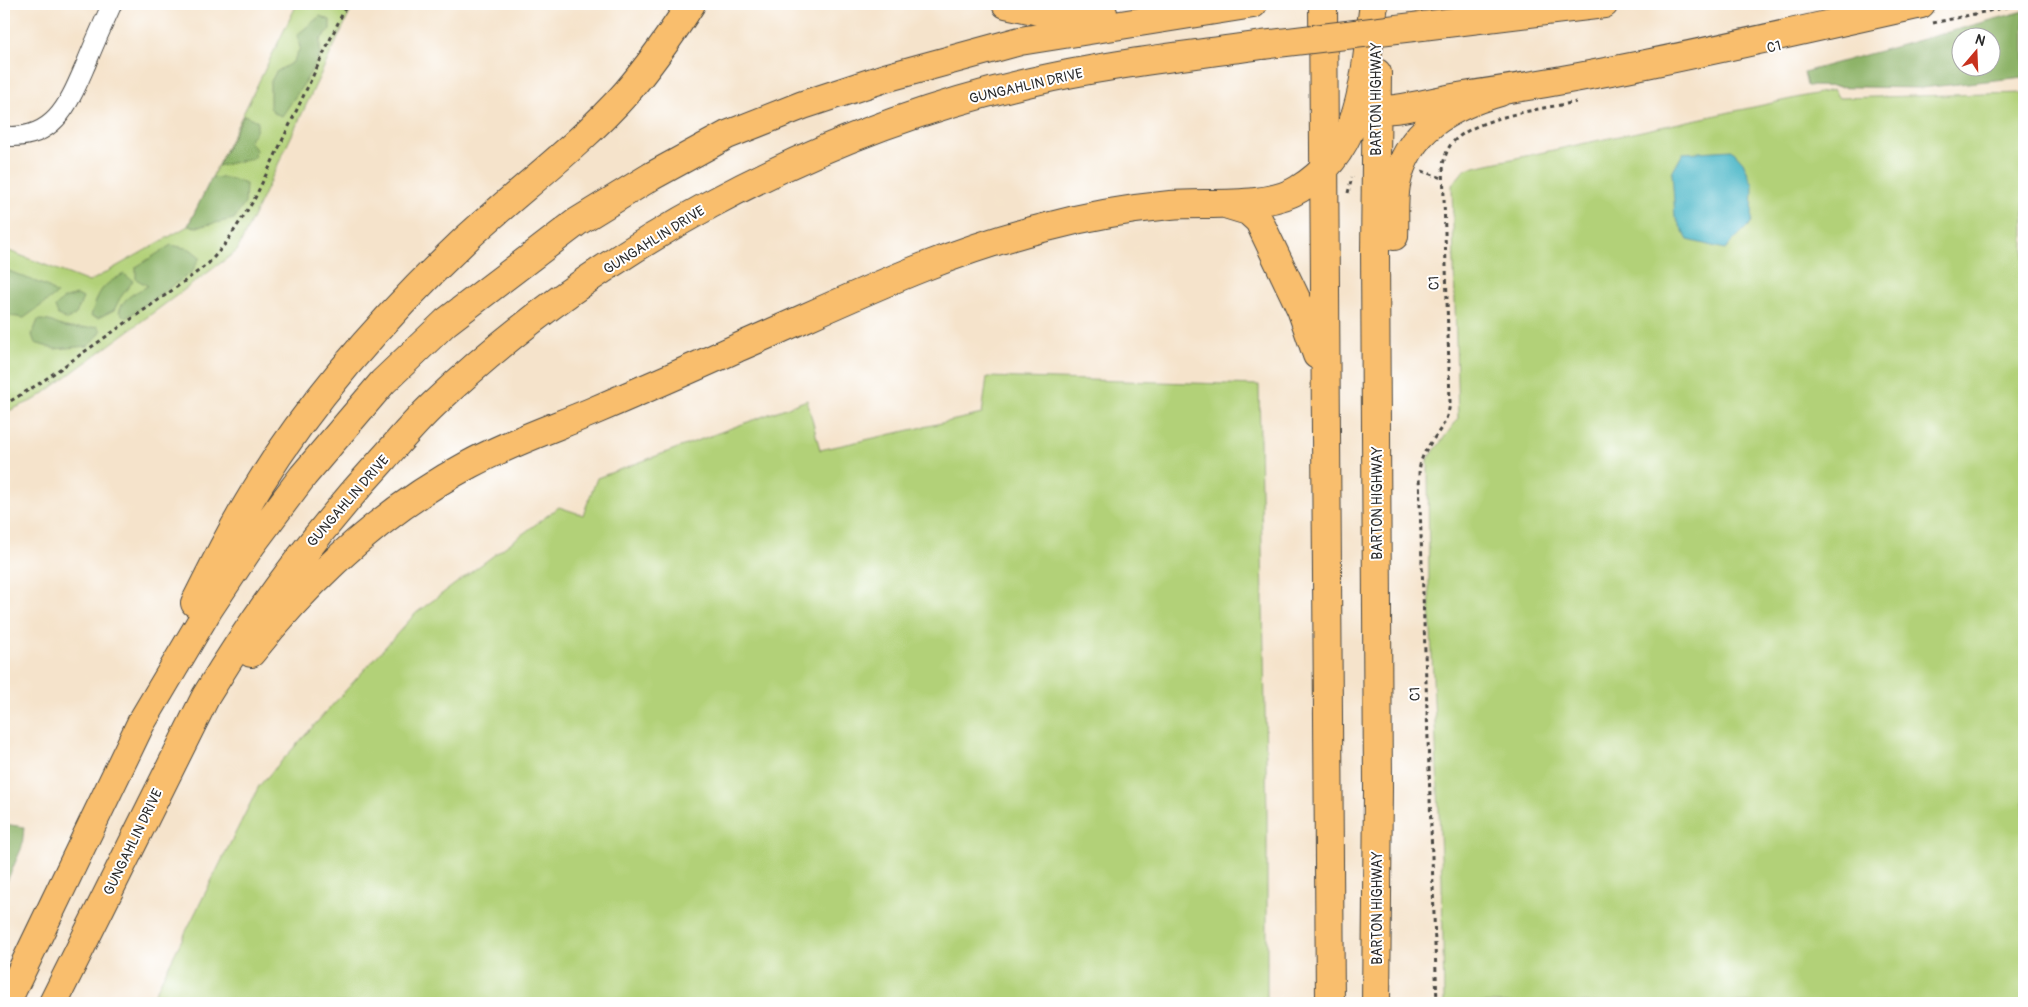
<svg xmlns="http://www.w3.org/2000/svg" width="2028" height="1007" font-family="Pangolin,sans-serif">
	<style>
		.green { fill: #b2d178; stroke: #6e7e52 }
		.forest { fill: #8db368; stroke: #5c6f4a; fill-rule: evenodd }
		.water { fill: #4bb7c8; stroke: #3b717a }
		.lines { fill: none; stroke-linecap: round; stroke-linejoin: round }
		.street-casing { stroke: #494743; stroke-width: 21 }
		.highway-casing { stroke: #494743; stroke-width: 30 }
		.path { stroke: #494743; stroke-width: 3; stroke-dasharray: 4 4; stroke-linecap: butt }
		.street { stroke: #fff; stroke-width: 19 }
		.highway { stroke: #f9be6d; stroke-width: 28 }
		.highway-bridge-casing { stroke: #494743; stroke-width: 30; stroke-linecap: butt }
		.highway-bridge { stroke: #f9be6d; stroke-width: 28 }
		.labels { text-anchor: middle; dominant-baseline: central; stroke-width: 4; stroke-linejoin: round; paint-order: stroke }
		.street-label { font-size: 14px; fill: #2b2b2b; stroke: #fff }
	</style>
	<rect width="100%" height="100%" fill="#fff"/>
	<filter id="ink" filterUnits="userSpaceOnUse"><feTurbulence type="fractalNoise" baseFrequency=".02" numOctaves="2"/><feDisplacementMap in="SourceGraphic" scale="10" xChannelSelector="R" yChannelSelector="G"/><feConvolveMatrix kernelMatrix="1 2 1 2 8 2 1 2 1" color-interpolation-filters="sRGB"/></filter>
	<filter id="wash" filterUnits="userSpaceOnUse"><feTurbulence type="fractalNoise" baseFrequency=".0096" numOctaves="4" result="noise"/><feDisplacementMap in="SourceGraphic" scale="20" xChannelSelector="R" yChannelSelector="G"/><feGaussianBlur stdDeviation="1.12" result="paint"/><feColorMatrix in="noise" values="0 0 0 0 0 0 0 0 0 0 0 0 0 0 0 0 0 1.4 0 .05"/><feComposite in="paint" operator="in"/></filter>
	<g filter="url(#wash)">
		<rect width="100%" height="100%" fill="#f5e3cb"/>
		<path class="green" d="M297 4H354L237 251 36 399 4 413V249L89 282 188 226Z
			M1833 90 1839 98 2024 93V1003H1444L1442 879 1429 588 1428 459 1458 419 1452 185 1465 169Z
			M987 377 1259 385 1267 816V1003H150L259 786 416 613 559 507 583 515 597 478 807 400 820 450 982 414Z"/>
		<path class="forest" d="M2024 11V77L1921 88 1807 86 1804 72ZM1960 38H1990V68H1960Z
			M320 16 330 20V29L320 40V55L305 82 282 116 274 113 270 107V83L276 72 293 62 300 48 297 35Z
			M244 115 258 121 256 131 249 141 256 150 254 158 218 166Z
			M212 177 232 179 246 184 245 203 234 219 197 227 188 226Z
			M171 245 190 249 200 257 192 272 126 318 119 312C123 297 135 293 148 286L136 279V267Z
			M4 269 46 286 57 294 24 318 4 315Z
			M124 274 133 281 120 298 114 310 98 318 91 316C99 291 100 286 124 274Z
			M77 295 83 298 76 314 68 320 58 315 55 307 63 299Z
			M38 320C54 320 53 324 65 327 76 329 88 328 98 326L101 331 97 337 88 346 55 349 35 343 32 335Z
			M4 824 24 827 22 847 4 888Z"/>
		<path class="water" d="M1732 150 1743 162 1753 185 1752 222 1725 249 1688 240 1675 217 1672 173 1683 153Z"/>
	</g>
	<g filter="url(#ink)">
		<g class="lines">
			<g class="street-casing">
				<path id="street" d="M4 136C55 141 69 103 86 64 94 44 103 24 112 4"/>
			</g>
			<g class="highway-casing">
				<path id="highway" d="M1006 4 1053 14 1103 13
					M1323 4 1330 1003
					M1422 26 1604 4
					M1359 108C1393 115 1430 101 1464 96 1618 74 1770 37 1921 4
					M1225 204 1248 211 1259 221 1301 309 1317 355
					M1394 236C1395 219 1393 201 1396 185 1407 129 1451 106 1500 92
					M195 603C215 563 235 523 259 485 315 394 388 313 466 239 519 190 578 147 626 93 650 65 671 35 691 4
					M251 653C311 577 384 510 470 464 509 443 550 429 591 412 640 391 689 370 737 348 839 304 939 253 1047 227 1087 216 1128 209 1170 205 1207 202 1268 209 1299 189 1366 148 1364 73 1374 4
					M6 1003 141 723 208 610 252 544 303 476 383 382 446 322 577 222 652 176 727 135 803 105 885 78 1020 41 1253 4
					M53 1003 206 696C258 610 317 531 384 458 400 440 416 421 433 405 596 250 811 132 1031 82 1107 64 1185 56 1262 45
					M1376 1003 1378 788 1375 251 1377 73"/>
			</g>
			<path class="path" d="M1933 23 2021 4
				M1422 171 1442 178
				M1348 193 1352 177
				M4 405 40 383 174 289 208 264 226 243 254 200 347 4
				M1437 1003 1419 476C1419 442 1447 436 1450 402L1443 164C1445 157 1447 149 1452 143 1475 117 1542 109 1576 102"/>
			<use href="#street" class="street"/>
			<use href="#highway" class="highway"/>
			<g class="highway-bridge-casing">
				<path id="highway-bridge" d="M1262 45 1422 26"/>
			</g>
			<use href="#highway-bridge" class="highway-bridge"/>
		</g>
	</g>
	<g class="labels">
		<g class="street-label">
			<text transform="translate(1774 47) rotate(-12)">C1</text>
			<text transform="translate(1026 86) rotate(-13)">GUNGAHLIN DRIVE</text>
			<text transform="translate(1376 99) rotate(-90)">BARTON HIGHWAY</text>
			<text transform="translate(654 240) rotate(-32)">GUNGAHLIN DRIVE</text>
			<text transform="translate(1434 283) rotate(-92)">C1</text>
			<text transform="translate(348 501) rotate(-49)">GUNGAHLIN DRIVE</text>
			<text transform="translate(1377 503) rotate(-90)">BARTON HIGHWAY</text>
			<text transform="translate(1415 694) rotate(-92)">C1</text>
			<text transform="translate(133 842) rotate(-64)">GUNGAHLIN DRIVE</text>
			<text transform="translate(1377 908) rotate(-90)">BARTON HIGHWAY</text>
		</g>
	</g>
	<rect width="2028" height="1007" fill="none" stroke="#fff" stroke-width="20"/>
	<g transform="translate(1976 52) rotate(19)"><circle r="24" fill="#ffffff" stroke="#aaaaaa"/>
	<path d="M0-4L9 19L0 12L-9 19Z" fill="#c8321e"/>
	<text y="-8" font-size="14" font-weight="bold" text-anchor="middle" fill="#2b2b2b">N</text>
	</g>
</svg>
